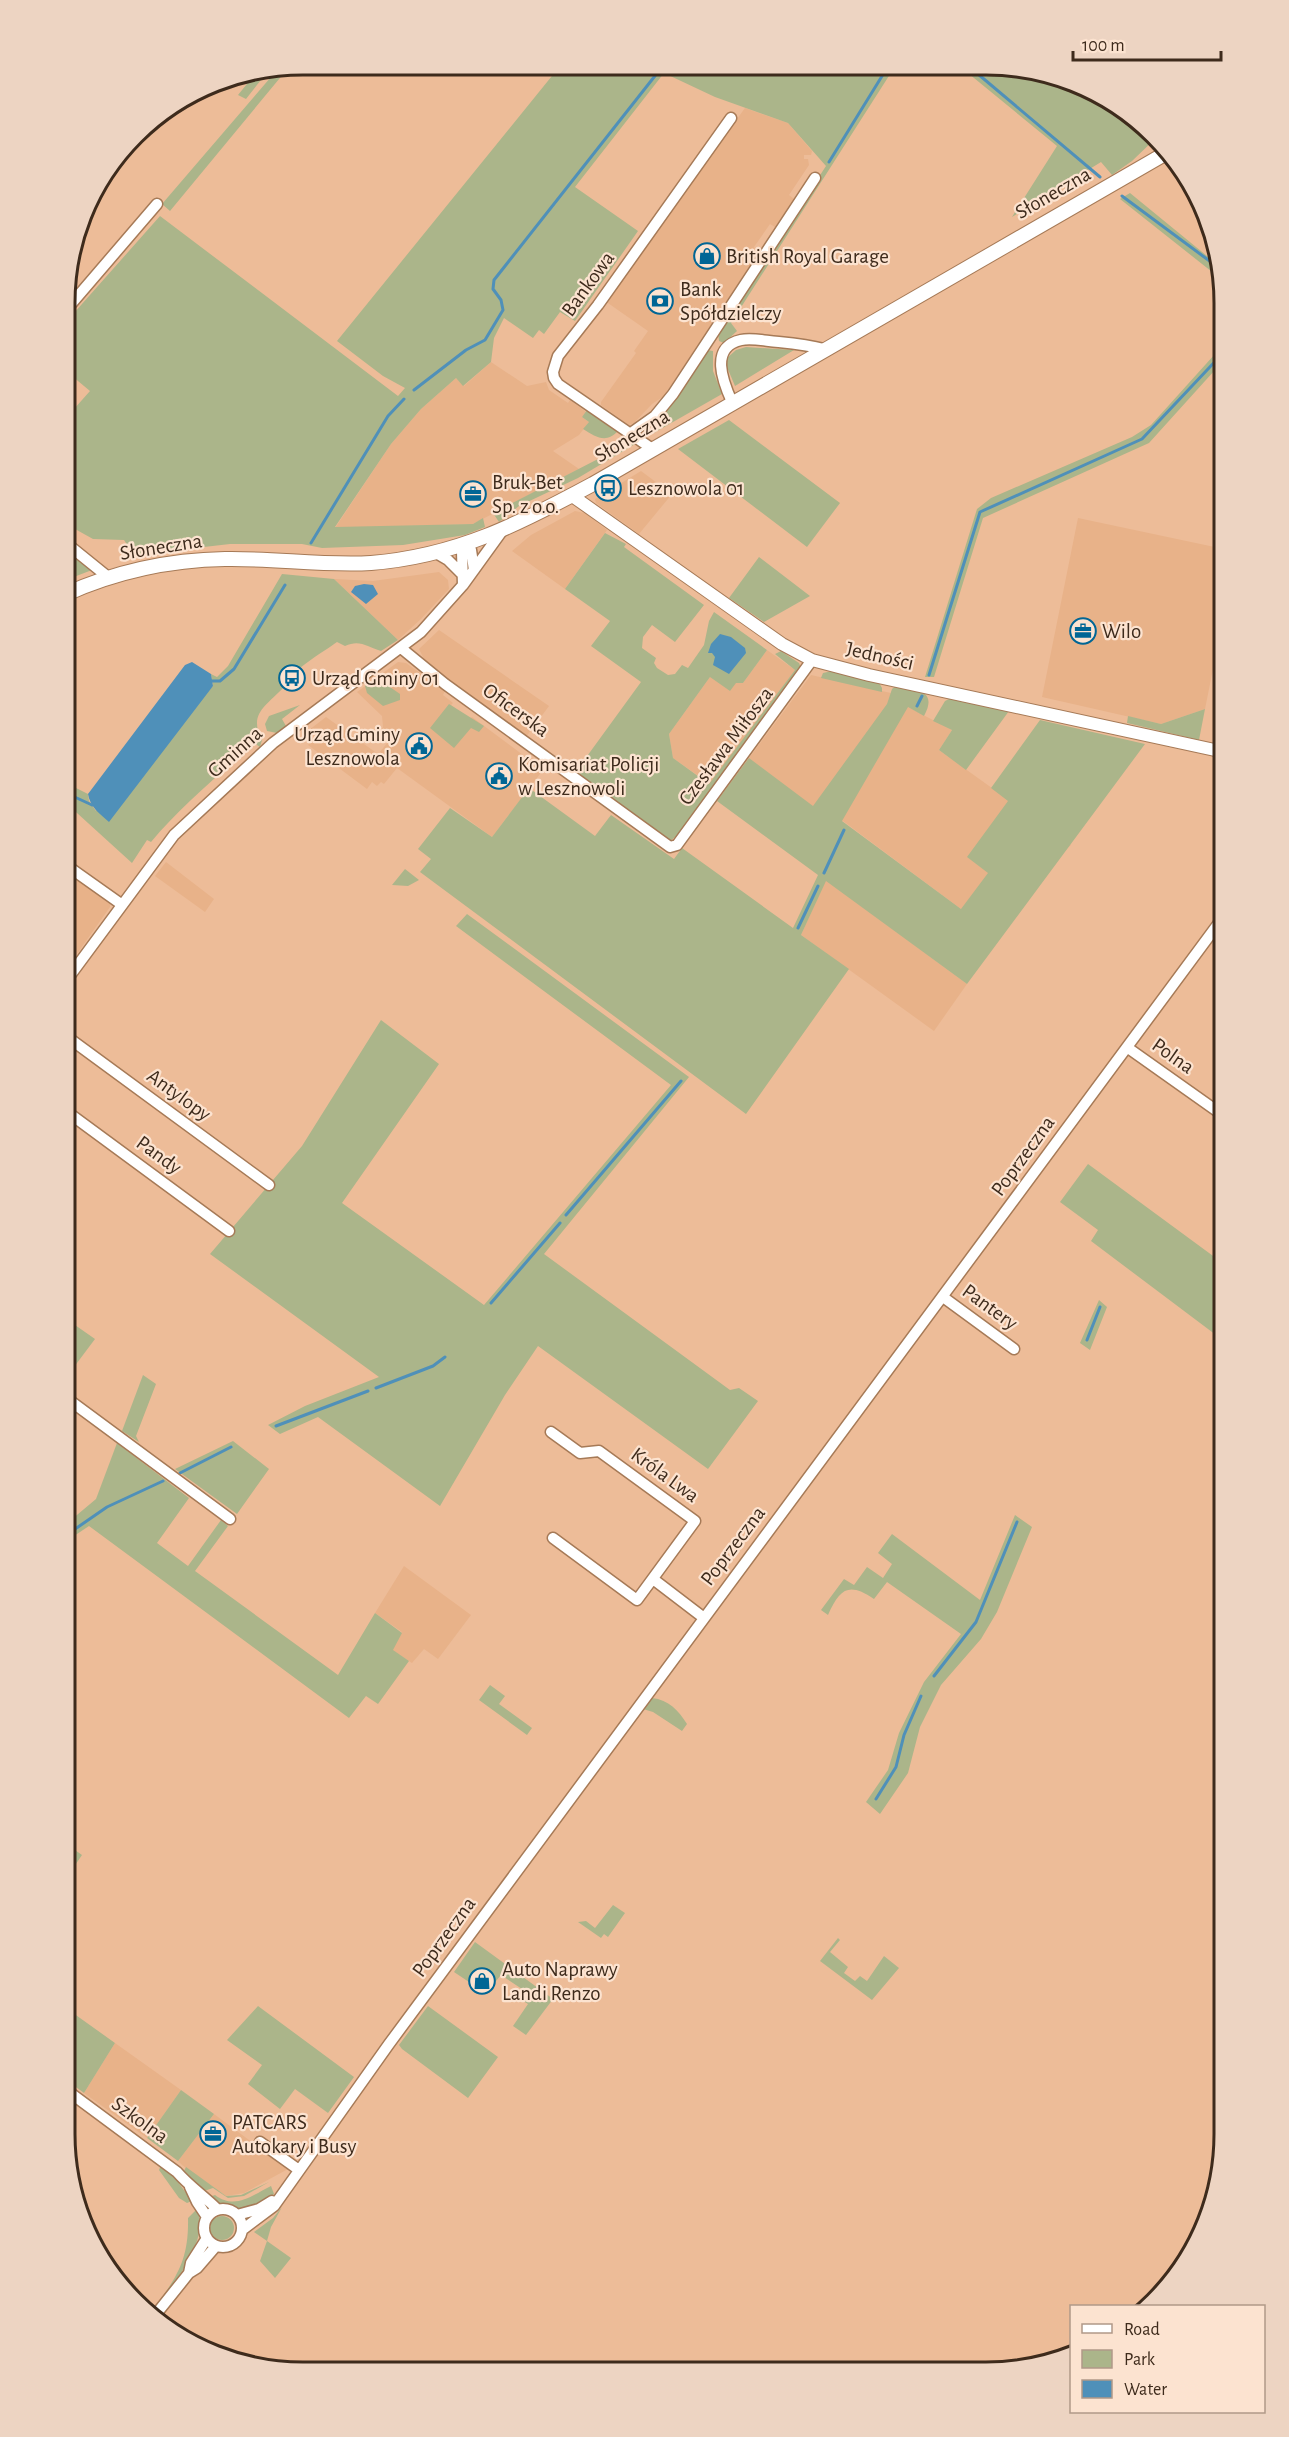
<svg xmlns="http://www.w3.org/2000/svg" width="1289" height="2437" font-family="'Alegreya Sans',sans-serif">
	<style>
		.built { fill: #e8b289 }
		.green { fill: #abb58a }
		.water { fill: #4f90b9 }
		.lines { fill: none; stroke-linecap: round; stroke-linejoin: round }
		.stream { stroke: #4f90b9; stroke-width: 3 }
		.minor-casing { stroke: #a67a57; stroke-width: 13 }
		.tertiary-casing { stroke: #a67a57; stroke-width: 14 }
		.secondary-casing { stroke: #a67a57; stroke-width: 16 }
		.minor { stroke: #fff; stroke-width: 10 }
		.tertiary { stroke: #fff; stroke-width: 12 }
		.secondary { stroke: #fff; stroke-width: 14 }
		.labels { text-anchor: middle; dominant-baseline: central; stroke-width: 4.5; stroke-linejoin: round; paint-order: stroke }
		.street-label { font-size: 21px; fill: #3e2b1c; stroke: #fce3d0 }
		.poi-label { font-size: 21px; fill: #3e2b1c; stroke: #fce3d0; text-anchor: start }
		.rim { fill: none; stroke: #3e2b1c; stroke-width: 3 }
	</style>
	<rect width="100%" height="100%" fill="#edbc98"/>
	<path class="built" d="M745 108 788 123 812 151 811 155H804V159H808L809 165 789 195 794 199 775 227 770 224 754 247 757 255 664 396 652 404 634 423 629 425 601 405V402L636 353 634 351 648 331 605 301Z
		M491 362 527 386 546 382 549 390 568 403 570 400 586 412 582 417 589 422 579 435 553 451 579 469 473 524 335 528 391 444 421 409 456 378 464 386Z
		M641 471 672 494 639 534 596 503 595 499Z
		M575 511 585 513 607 530 565 589 512 551 531 535Z
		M1078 518 1224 549V614L1205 709 1161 724 1042 697Z
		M439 572 448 580 449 589 421 619 398 640 334 579 373 581Z
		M439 630 549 706 526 737 423 662 425 661 419 649Z
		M767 650 795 670 710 784 673 758 669 734 710 677 743 683Z
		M398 662 406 663 445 691 443 695 453 703 451 705 469 719 472 717 543 770 492 837 397 768 384 784 381 782 377 786 372 782 367 789 308 745 315 735 309 730 326 717 378 754 389 741 379 732 383 727 382 716 357 692Z
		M811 675 913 698 908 707 952 730 939 750 1071 845 981 924 843 821 726 789Z
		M166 862 214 899 205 912 155 876Z
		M72 874 110 901V907L67 968 66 935 71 927 66 924V882Z
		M826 880 967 984 934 1031 801 935Z
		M404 1566 471 1615 438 1659 424 1649 412 1663 392 1650 402 1632 375 1613Z
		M115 2043 181 2090 147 2138 84 2093Z
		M214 2114 288 2169 244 2193 226 2196 182 2165 178 2161Z"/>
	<path class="green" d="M560 66 894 68 731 323 737 331 724 343 719 341 718 332 826 166 788 123 715 97 664 73 575 187 638 231 575 321 560 312 544 334 539 330 533 338 504 318 494 338 491 362 463 386 456 378 421 409 391 444 335 527 473 524 483 518 485 527 465 535 403 545 322 548 302 544H230L134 555 124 540 93 539 66 524V418L90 391 66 371V322L160 216 398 396 405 388 383 376 337 341Z
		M289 67 170 211 162 204 277 70Z
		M963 69C985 69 1011 65 1033 69 1075 77 1128 106 1156 138L1132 161 1112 175 1101 162 1012 217 1057 146Z
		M268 71 246 99 238 95 255 74Z
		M1130 193 1207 256 1218 262 1221 279 1120 199Z
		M1224 344V360L1149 443 983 518 934 677H925L977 509 991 498 1132 437 1151 425Z
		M746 347 794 350 735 386 727 367V358L736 350Z
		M707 350 713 351V371L722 394 652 434Z
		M587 410 618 431C606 444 596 437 583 429L589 422 582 417Z
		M729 420 840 503 807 547 678 449Z
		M631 440 635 444 578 478 519 506 499 522 493 513 598 459C609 459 621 446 631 440Z
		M605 533 626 544 624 547 704 605 675 642 652 625 643 637 642 648 656 658 654 663 657 668 668 675 675 674 682 665 688 668 704 645 709 621 714 612 767 650 743 683H736L730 691 710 677 669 734 673 758 709 784 795 670 775 654 781 651 799 663 801 668 679 834 670 841 563 765 565 762 577 770 641 682 591 646 610 621 565 589Z
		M66 553 75 555 92 570 66 580Z
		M759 557 810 596 764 622 729 598Z
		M282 574 334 579 398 640 381 651C367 647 360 639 345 646L337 642C325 651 285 674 283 688 266 706 248 714 262 740L260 747 254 743C219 775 181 806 151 842L147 840 132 863 66 803V783L88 794 89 801 96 811 213 686 211 674 217 677 228 666Z
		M832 671 878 681 882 688V692L821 678 823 673Z
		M377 678 400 694V700L383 706 367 693 365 686Z
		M897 685C917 690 938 690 924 716L908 707 842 821 961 909 988 873 967 857 1008 801 991 788 1040 720 1145 744 967 984 826 881 801 935 849 969 746 1114 420 872 431 859 418 849 450 808 492 837 529 788 595 836 611 815 674 859 682 848 793 928 818 875 717 801 749 758 813 806 887 704 892 689Z
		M951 698 1009 711 966 770 939 750 952 730 933 721 945 701Z
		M449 704 484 726 479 732 471 728 454 748 430 728Z
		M300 705 282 719 286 726 277 733 267 731 265 724 269 716Z
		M1205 709 1199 740 1127 723 1128 716 1161 724Z
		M405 869 419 880 408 886 392 885Z
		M467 914 689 1077 544 1254 730 1390 739 1388 758 1401 708 1469 538 1346 505 1395 440 1506 318 1417 280 1434 268 1425 305 1406 379 1377 210 1254 302 1146 381 1020 439 1064 342 1203 484 1305 671 1085 456 926Z
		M1088 1164 1224 1264V1341L1091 1241 1098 1230 1060 1202Z
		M1099 1300 1107 1307 1090 1350 1080 1343Z
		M65 1318 95 1339 65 1379Z
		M143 1375 156 1384 136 1436 139 1442 122 1431Z
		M233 1441 269 1469 237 1514 175 1469Z
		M117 1443 189 1498 157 1543 188 1566 221 1520 228 1526 195 1571 338 1675 375 1613 402 1633 393 1650 409 1661 378 1704 366 1696 349 1718 89 1526 65 1542V1525L96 1499Z
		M1015 1515 1032 1527 997 1612 981 1639 941 1685 920 1727 908 1773 880 1814 866 1802 888 1770 899 1733 924 1682 961 1634 887 1582 874 1599C849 1582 840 1588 828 1615L821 1610 844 1579 854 1585 867 1567 883 1578 892 1564 878 1553 892 1534 980 1600Z
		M490 1685 505 1696 499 1704 532 1728 527 1735 479 1700Z
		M652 1698C669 1700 678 1710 687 1724L682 1731 653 1712 643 1709Z
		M65 1843 82 1855 65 1880Z
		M613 1905 625 1913 608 1937 604 1934 601 1938 578 1922 586 1921 595 1928Z
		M838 1938 840 1940 830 1952 848 1967 844 1973 855 1981 860 1976 867 1981 884 1956 899 1968 872 2000 820 1961Z
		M475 1942 553 1999 526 2035 513 2026 528 2004 520 1999 525 1991 501 1975 496 1981 480 1972 472 1984 454 1972Z
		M258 2006 354 2077 328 2113 295 2089 280 2109 248 2084 262 2065 227 2040Z
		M428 2006 498 2057 468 2098 402 2049 399 2045Z
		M73 2013 115 2043 84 2093 65 2079V2027Z
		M181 2090 214 2114 178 2161 147 2138Z
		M161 2165 175 2178 192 2201 187 2203 179 2198 159 2170Z
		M186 2167 226 2196 241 2195 269 2182 244 2196 228 2198 213 2188 204 2191 184 2171Z
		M271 2186 274 2194 260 2204 242 2210 219 2203 209 2197 215 2195C235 2210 251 2196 271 2186Z
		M282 2207 271 2227 267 2241 291 2258 275 2278 260 2261 267 2241 254 2232 273 2218Z
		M197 2209C211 2242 170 2289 150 2314 175 2279 189 2263 188 2218Z
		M210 2228a12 12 0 1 1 24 0a12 12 0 1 1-24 0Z"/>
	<path class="water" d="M364 584 373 585 378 594 366 604 351 592 355 586Z
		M720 634 731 637 745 648 746 653 729 674 713 665 715 657 712 653H708L711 644Z
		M192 662 211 674 213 686 109 822C100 814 90 807 88 794L185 665Z"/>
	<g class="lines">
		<path class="stream" d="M972 69 1100 177
			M829 162 887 68
			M1122 196 1219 268
			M414 390 466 350 485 340 503 310 501 300 493 289 494 280 662 67
			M311 543 388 416 404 399
			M929 675 980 512 1142 439 1224 352
			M212 681H220L234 669 285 585
			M917 706 922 696
			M66 793 92 805
			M824 873 844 830
			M798 928 818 886
			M566 1215 681 1081
			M491 1303 560 1223
			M1087 1340 1100 1307
			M376 1388 433 1366 445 1357
			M276 1426 368 1391
			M180 1473 231 1447
			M65 1536 107 1507 163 1481
			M934 1676 976 1622 1017 1522
			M876 1799 896 1767 904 1735 921 1696"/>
		<g class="minor-casing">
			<path id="minor" d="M66 310 157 204
				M732 402C723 382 709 347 741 340 750 338 760 340 769 341 788 343 805 344 824 349
				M631 433 655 416 673 394 815 178
				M651 448 558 384 554 378 553 372 558 356 598 305 731 118
				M66 543 108 577
				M436 553 448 560 461 573
				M463 585 462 552 467 544 471 550 474 570
				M401 648 445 684 670 847 677 845 812 660
				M66 865 121 904
				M66 981 174 835 273 743 421 632 463 585 502 531
				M66 1036 269 1185
				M1128 1048 1224 1116
				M66 1111 229 1231
				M943 1297 1014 1349
				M65 1397 230 1519
				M551 1432 580 1453 599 1451 695 1521 637 1600 553 1538
				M653 1579 704 1618
				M65 2089 177 2172C189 2186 204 2196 217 2209
				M260 2142 299 2170
				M190 2187 197 2202 207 2217
				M204 2228a19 19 0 1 1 38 0a19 19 0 1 1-38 0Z
				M237 2215 259 2209 272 2201
				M242 2230 274 2206 389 2044 1224 916
				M189 2273 191 2263 207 2238
				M153 2318 189 2273 197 2268 216 2246"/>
		</g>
		<g class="tertiary-casing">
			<path id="tertiary" d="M571 495 782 644 812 660 869 675 1224 752"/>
		</g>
		<g class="secondary-casing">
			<path id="secondary" d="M66 594C117 571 169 560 225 559 274 558 323 566 371 563 457 556 519 524 593 484L1168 152"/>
		</g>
		<use href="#minor" class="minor"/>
		<use href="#tertiary" class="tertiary"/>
		<use href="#secondary" class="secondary"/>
	</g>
	<defs>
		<g id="shop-ring" transform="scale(1.35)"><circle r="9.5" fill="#fce3d0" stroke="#016695" stroke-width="1.5"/><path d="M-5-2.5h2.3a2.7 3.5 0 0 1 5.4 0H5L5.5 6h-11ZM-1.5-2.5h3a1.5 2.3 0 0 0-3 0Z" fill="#016695"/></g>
		<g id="bank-ring" transform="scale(1.35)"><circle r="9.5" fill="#fce3d0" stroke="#016695" stroke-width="1.5"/><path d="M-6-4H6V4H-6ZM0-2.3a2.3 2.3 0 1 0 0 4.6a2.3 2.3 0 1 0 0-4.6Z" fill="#016695"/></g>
		<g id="bus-ring" transform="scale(1.35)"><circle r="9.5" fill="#fce3d0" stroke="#016695" stroke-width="1.5"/><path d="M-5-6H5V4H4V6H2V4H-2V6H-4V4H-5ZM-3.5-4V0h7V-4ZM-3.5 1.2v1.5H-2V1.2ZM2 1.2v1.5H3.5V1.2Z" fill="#016695"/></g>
		<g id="office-ring" transform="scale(1.35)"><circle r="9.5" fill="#fce3d0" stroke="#016695" stroke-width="1.5"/><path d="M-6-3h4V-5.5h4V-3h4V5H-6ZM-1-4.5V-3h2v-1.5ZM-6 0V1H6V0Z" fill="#016695"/></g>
		<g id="civic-ring" transform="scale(1.35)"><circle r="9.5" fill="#fce3d0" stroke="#016695" stroke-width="1.5"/><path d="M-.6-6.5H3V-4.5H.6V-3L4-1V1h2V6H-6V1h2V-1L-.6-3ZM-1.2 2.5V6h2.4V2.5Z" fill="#016695"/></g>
	</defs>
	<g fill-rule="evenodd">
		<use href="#shop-ring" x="707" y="256"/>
		<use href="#bank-ring" x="660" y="301"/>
		<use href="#bus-ring" x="608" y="488"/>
		<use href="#office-ring" x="473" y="494"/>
		<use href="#office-ring" x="1083" y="631"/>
		<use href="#bus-ring" x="292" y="678"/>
		<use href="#civic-ring" x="419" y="746"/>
		<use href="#civic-ring" x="499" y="776"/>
		<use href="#shop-ring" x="482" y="1981"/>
		<use href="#office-ring" x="213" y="2134"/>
	</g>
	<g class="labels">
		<g class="street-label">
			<text transform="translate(1053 193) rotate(-30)">Słoneczna</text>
			<text transform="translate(588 284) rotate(-54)">Bankowa</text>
			<text transform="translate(632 436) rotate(-31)">Słoneczna</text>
			<text transform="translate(161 547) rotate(-9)">Słoneczna</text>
			<text transform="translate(880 656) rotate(13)">Jedności</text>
			<text transform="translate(516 710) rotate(36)">Oficerska</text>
			<text transform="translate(726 746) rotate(-53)">Czesława Miłosza</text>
			<text transform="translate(235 752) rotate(-42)">Gminna</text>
			<text transform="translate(1173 1056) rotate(35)">Polna</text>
			<text transform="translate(179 1095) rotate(36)">Antylopy</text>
			<text transform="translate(159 1155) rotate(36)">Pandy</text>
			<text transform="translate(1023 1156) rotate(-54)">Poprzeczna</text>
			<text transform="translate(990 1307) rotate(36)">Pantery</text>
			<text transform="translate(665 1475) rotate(36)">Króla Lwa</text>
			<text transform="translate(733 1546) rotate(-53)">Poprzeczna</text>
			<text transform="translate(444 1937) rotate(-54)">Poprzeczna</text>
			<text transform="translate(140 2120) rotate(36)">Szkolna</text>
		</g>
		<g class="poi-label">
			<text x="726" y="256">British Royal Garage</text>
			<text x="680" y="289">Bank<tspan x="680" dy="24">Spółdzielczy</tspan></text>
			<text x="492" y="482">Bruk-Bet<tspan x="492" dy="24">Sp. z o.o.</tspan></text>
			<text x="628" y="488">Lesznowola 01</text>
			<text x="1102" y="631">Wilo</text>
			<text x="312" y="678">Urząd Gminy 01</text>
			<text x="400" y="734" text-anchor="end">Urząd Gminy<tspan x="400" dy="24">Lesznowola</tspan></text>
			<text x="518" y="764">Komisariat Policji<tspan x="518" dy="24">w Lesznowoli</tspan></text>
			<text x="502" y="1969">Auto Naprawy<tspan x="502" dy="24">Landi Renzo</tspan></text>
			<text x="232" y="2122">PATCARS<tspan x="232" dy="24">Autokary i Busy</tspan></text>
		</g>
	</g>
	<path d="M0 0H1289V2437H0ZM303 75H986A228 228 0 0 1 1214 303V2134A228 228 0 0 1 986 2362H303A228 228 0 0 1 75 2134V303A228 228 0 0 1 303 75Z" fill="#edd4c2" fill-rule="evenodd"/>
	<path class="rim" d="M303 75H986A228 228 0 0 1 1214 303V2134A228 228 0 0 1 986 2362H303A228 228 0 0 1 75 2134V303A228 228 0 0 1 303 75Z"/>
	<rect x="1070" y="2305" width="195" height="108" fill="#fce3d0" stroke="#b09988" stroke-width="1.5"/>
	<rect x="1082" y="2324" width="30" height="9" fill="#ffffff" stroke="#b09988" stroke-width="1.5"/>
	<text x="1124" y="2335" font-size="18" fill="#3e2b1c">Road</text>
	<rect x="1082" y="2350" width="30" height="18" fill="#abb58a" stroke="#b09988" stroke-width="1.5"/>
	<text x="1124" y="2365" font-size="18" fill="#3e2b1c">Park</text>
	<rect x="1082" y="2380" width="30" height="18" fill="#4f90b9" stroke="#b09988" stroke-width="1.5"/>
	<text x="1124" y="2395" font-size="18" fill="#3e2b1c">Water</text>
	<path d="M1073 51v9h148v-9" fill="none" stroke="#3e2b1c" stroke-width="3"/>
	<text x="1082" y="51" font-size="18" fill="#3e2b1c" stroke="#fce3d0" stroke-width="4.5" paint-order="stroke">100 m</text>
</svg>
